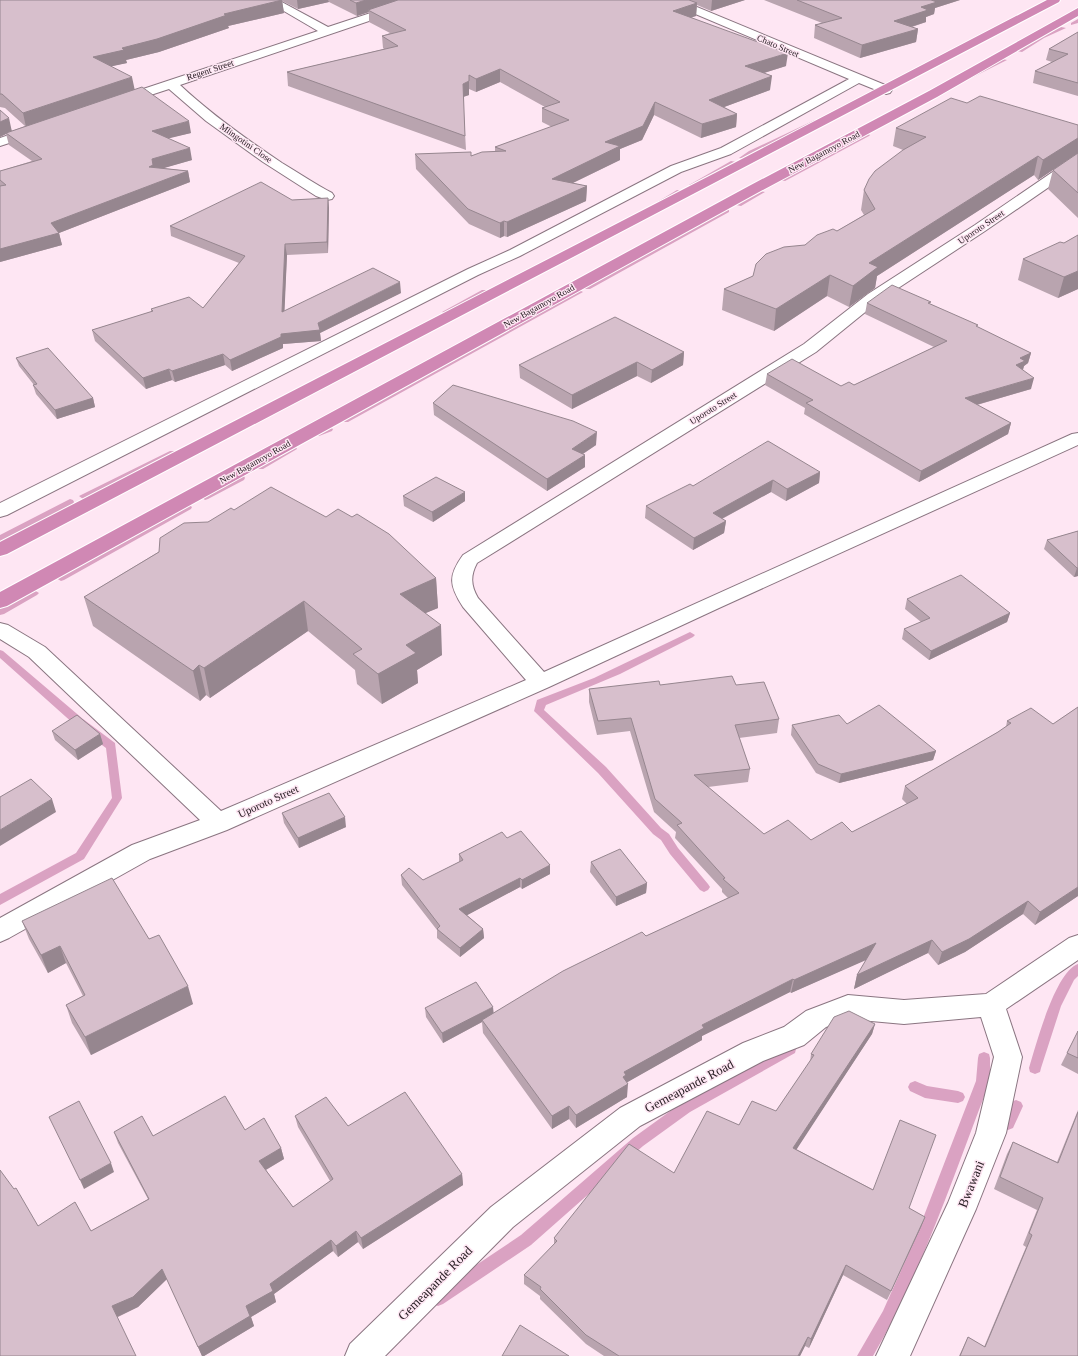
<svg xmlns="http://www.w3.org/2000/svg" width="1078" height="1356" font-family="Georgia,serif">
	<style>
		.lines { fill: none; stroke-linecap: round; stroke-linejoin: round }
		.stream { fill: #daa2c2; fill-rule: evenodd }
		.minor-casing { stroke: #8a7581; stroke-width: 2 }
		.trunk-casing { stroke: #fff; stroke-width: 2 }
		.minor { fill: #fff; fill-rule: evenodd }
		.trunk { fill: #d088b4; fill-rule: evenodd }
		.wall { fill: #b9a4af }
		.shaded-wall { fill: #96868f }
		.building { fill: #d7bfcc; stroke: #96868f }
		.labels { text-anchor: middle; dominant-baseline: central; stroke-width: 3; stroke-linejoin: round; paint-order: stroke }
		.far-street-label { font-size: 9px; fill: #292025; stroke: #fee6f3 }
		.street-label { font-size: 11px; fill: #292025; stroke: #fee6f3 }
		.near-street-label { font-size: 13px; fill: #292025; stroke: #fee6f3 }
	</style>
	<rect width="100%" height="100%" fill="#fee6f3"/>
	<g class="lines">
		<path class="stream" d="M1078 19V23L1071 25V23Z
			M1061 27 1066 28 1044 38 1022 52 1017 51 1040 36Z
			M1002 59 1007 60 967 80 962 79Z
			M815 120 820 121 753 153 744 159 739 158 749 151Z
			M867 133 870 135 869 136 785 181 780 180Z
			M731 161 736 162 694 186 689 185Z
			M677 190 682 191 659 205 654 204Z
			M760 191 765 192 741 206 736 205Z
			M727 209 729 210V212L590 289H584L583 287Z
			M482 290H485L489 292 449 314H446L442 312Z
			M576 290H579L583 292 348 422H345L341 420Z
			M329 427 333 429 332 431 319 436 315 434Z
			M290 447H296L297 449 263 469H257L256 467Z
			M170 451H176L177 453 86 498 83 499 79 496Z
			M241 475 244 476 245 478 244 480 208 499 205 500 201 497Z
			M70 499 73 500 74 502 73 504 0 542V535Z
			M188 504 192 507 191 509 64 580 61 581 56 578Z
			M34 590 39 593 37 595 4 614 0 615V608Z
			M690 632 695 635 693 637 620 674 546 705 544 710 606 767 661 828 669 834 678 848 708 884 710 887 708 890 704 892 700 890 670 854 661 840 653 834 598 773 534 711 537 700 594 678Z
			M0 650 3 651 83 719 115 743 122 798 84 859 0 905V894L76 853 112 798 106 748 75 725 0 658Z
			M1078 964V976L1074 980 1061 1006 1041 1068 1040 1072 1035 1074 1030 1072 1029 1068C1036 1045 1055 972 1078 964Z
			M790 1043 795 1045 796 1049 795 1053 690 1112 643 1146 531 1245 443 1304 438 1306 433 1304 431 1299 433 1294 521 1235 633 1138 680 1104Z
			M984 1052 989 1054 990 1058V1081C954 1174 923 1270 873 1356H857L883 1311 915 1239 976 1081 978 1058 979 1054Z
			M915 1081 927 1086 958 1091 963 1093 965 1097 963 1101 958 1103 925 1098 910 1091 908 1087 910 1083Z
			M1016 1100 1021 1102 1023 1106 1013 1128 1008 1130 1003 1128 1001 1124 1011 1102Z"/>
		<g class="minor-casing">
			<path id="minor" d="M265 0H278L328 27 410 0H426L425 2 180 85C211 114 246 139 282 163 299 173 315 184 332 193L334 196 332 199 327 200 316 196 263 162 206 121 169 89 120 105 116 104 114 101 116 98 318 31Z
				M666 0H680L890 87 892 90 890 93 886 94 859 83 731 154 681 172 520 256 478 275 7 515 0 517V503L468 269 510 250 671 166 721 148 849 79 667 2Z
				M35 126 40 127 42 130 40 133 0 146V138Z
				M1078 157V167L985 231 880 300 816 352 477 563C470 576 471 586 478 598L544 672 1072 434 1078 433V445L719 608 549 687 227 830 150 859 9 938 0 942V918L132 845 200 820 29 657 0 639V623L8 625 45 647 221 811 526 680 463 607C449 585 448 576 463 555L804 344 868 294 975 225 1073 158Z
				M1078 935V960L1006 1009 1022 1057 1006 1133 976 1209 910 1356H876L948 1203 976 1133 994 1057 981 1017 904 1024 849 1019 826 1027 804 1045 763 1061 640 1126 513 1227 385 1356H345L350 1344 491 1207 620 1108 743 1043 784 1027 806 1011 848 995 904 1000 986 994 1069 938Z"/>
		</g>
		<g class="trunk-casing">
			<path id="trunk" d="M1047 0H1060L1059 2 7 554 0 556V542L715 173Z
				M1078 8V16L937 97 759 192 7 606 0 608V592L749 186 929 91Z"/>
		</g>
		<use href="#minor" class="minor"/>
		<use href="#trunk" class="trunk"/>
	</g>
	<path class="wall" d="M0 0H745L711 11 697 5 696 16 691 17 786 66 764 73 770 90 724 107 737 114 736 127 701 138 654 115 642 140 620 149V160L573 183 587 186 586 201 507 237 504 236 500 238 469 224 416 169 415 154 471 156 495 151V147L552 127 542 122V108L545 107 500 82 476 92 469 89V95L463 97 466 150 288 86 287 72 384 49 383 48 382 36 390 33 369 22V12L357 16 329 2 298 9 282 1 284 13 228 26 229 28 159 52 126 60 127 63 111 66 134 89 191 133 168 138 192 160 163 168 188 171 190 182 59 233 62 245 0 262V171L32 161 9 145 6 134 0 137V110L12 131 25 126 5 108 0 107Z
		M764 0H960L935 8 934 14 926 17V22L912 27 918 29 916 42 860 58 814 38 815 25 822 23Z
		M1078 32V96L1033 83 1035 71 1052 62 1046 60 1049 49Z
		M967 103 1078 125V218L1048 189 1053 170 1072 157 1038 180 1034 175 877 276 875 288 849 307 827 296 774 331 722 310 724 289 753 276 805 245 837 231 864 215 861 210 864 190 903 150 893 146 896 128Z
		M328 198 329 208 328 253 287 255 284 311 401 293 320 333 321 341 283 344V348L232 371 225 365 175 382 172 380 146 389 95 341 92 330 151 312V309L203 308 239 263 171 236 170 226 292 200Z
		M1078 235V289L1058 298 1018 280 1023 259 1064 243Z
		M867 303 930 304 1031 353 1028 363 1024 366 1023 370 1031 389 977 405 1011 423 1008 434 919 482 804 414 805 408 765 385 767 374 841 386 854 385 934 347 865 314Z
		M684 352 683 365 651 383 637 376 572 409 520 378 519 365Z
		M16 358 93 398 95 407 57 419 36 394 33 385H34L19 366Z
		M433 403 596 445 583 454 585 467 547 491 434 415Z
		M820 472 819 483 786 501 771 492 722 519 726 521 724 533 693 550 645 518 646 506 693 486Z
		M403 496 465 501 433 522 404 506Z
		M234 510 326 517 436 578 438 608 425 613 442 655 417 670 418 683 382 704 357 684 355 670 308 631 210 698 206 695 200 701 93 626 84 597 208 522Z
		M1078 531V576L1074 577 1044 549 1047 540Z
		M907 599 1010 613 1007 622 929 660 902 639 904 629 921 622 905 609Z
		M660 685H736L779 719 777 733 739 738 750 769 748 782 708 787 764 834 811 840 852 832 907 804 902 799 905 786 998 732 1006 727 1007 721 1053 724 1078 707V896L1035 925 1023 914 965 952 938 965 928 953 854 989 857 975 867 959 791 993 790 992 702 1036V1040L627 1082V1097L576 1128 569 1119 552 1129 483 1033 482 1022 443 1043 426 1017 425 1008 494 1014 646 936 728 898 722 892V889L675 838 676 832 654 812 630 731 597 735 589 702V689Z
		M847 724 936 751 933 760 839 783 816 773 791 735 792 725Z
		M52 731 100 734 103 744 78 760 55 740Z
		M282 813 346 827 299 848 284 823Z
		M507 838 550 874 522 889 520 887 467 915 483 929 484 938 460 957 437 938V930L402 885 401 875 423 880 459 862V854Z
		M591 862 647 883 646 893 616 906 590 872Z
		M22 921 149 939 193 1004 91 1055 72 1023 66 1005 83 996 66 963 48 973 29 939Z
		M875 1024 872 1034 796 1149 925 1217 921 1227 887 1300 843 1275 809 1348 805 1346 800 1356H604L586 1344 540 1299V1296L524 1284V1275L554 1245V1238L674 1173 739 1125 776 1111 810 1062 811 1054Z
		M1078 1031V1074L1061 1065Z
		M1078 1110V1356H959L968 1337 984 1347 1026 1247 1023 1245 1037 1210 994 1189 1007 1154 1013 1142 1057 1162Z
		M295 1116 348 1126 462 1174 463 1185 363 1249 358 1242 338 1257 333 1251 274 1294 276 1302 251 1317 254 1326 204 1356H202L167 1279 138 1307 118 1317 38 1226 91 1231 148 1199 118 1143 114 1132 153 1136 245 1130 281 1148 284 1159 266 1170 293 1207 330 1181 298 1127Z"/>
	<path class="shaded-wall" d="M282 0 284 13 228 26 229 28 159 52 126 60 127 63 95 70 93 57 122 48 224 14Z
		M297 0H328L329 2 298 9Z
		M366 0H405L368 10 369 12 357 16 356 3Z
		M712 0H745L711 11Z
		M927 0H960L935 8 934 14 926 17V22L892 33 894 21 921 7Z
		M697 3 696 16 672 24 673 11Z
		M918 29 916 42 860 58 862 45Z
		M788 53 786 66 744 79 745 66Z
		M500 69V82L476 92V79Z
		M772 76 770 90 708 113 709 100Z
		M132 77 135 91 26 127 23 113Z
		M469 81V95L463 97V84Z
		M655 102 654 115 642 140 620 149V160L552 193V179L605 142Z
		M737 114 736 127 701 138 702 124Z
		M9 118 12 132 6 133V134L0 137V122Z
		M189 121 191 133 154 142 152 131Z
		M1077 138H1078V154L1072 157 1038 180 1043 160Z
		M190 148 192 160 154 171 149 167 152 159Z
		M1038 156 1034 175 877 276 875 288 849 307 853 286 869 263Z
		M188 171 190 182 59 233 62 245 0 262V249L51 223Z
		M587 186 586 201 507 237V222Z
		M328 198 329 208 328 253 327 242Z
		M504 221V236L500 238V223Z
		M285 244 287 255 284 323 282 312Z
		M1078 271V289L1058 298 1064 277Z
		M830 275 827 296 774 331 776 309Z
		M400 282 401 293 320 333 321 341 283 344V348L232 371 230 360 281 334 318 323Z
		M684 352 683 365 651 383 652 370Z
		M1031 353 1028 363 1024 366 1022 372 1016 365 1020 358Z
		M223 354 225 365 175 382 172 371Z
		M637 362V376L572 409V395Z
		M169 369 172 380 146 389 143 378Z
		M1034 378 1031 389 962 409 965 398Z
		M93 398 95 407 57 419 55 410Z
		M1011 423 1008 434 919 482 921 471Z
		M597 432 596 445 572 461V449Z
		M585 455V467L547 491V479Z
		M820 472 819 483 786 501 787 489Z
		M773 480 771 492 712 524 713 513Z
		M465 492V501L433 522 432 512Z
		M726 521 724 533 693 550 694 538Z
		M1077 568H1078V576L1074 577Z
		M436 578 438 608 402 623 400 594Z
		M304 601 308 631 210 698 204 668Z
		M1010 613 1007 622 929 660 931 651Z
		M441 625 442 655 417 670 418 683 382 704 378 674 406 645Z
		M199 665 206 695 200 701 193 671Z
		M100 734 103 744 78 760 75 750Z
		M936 751 933 760 839 783 841 774Z
		M52 799 56 812 0 846V830Z
		M345 817 346 827 299 848 298 838Z
		M550 865V874L522 889V880Z
		M520 878V887L460 919 459 909Z
		M647 883 646 893 616 906V897Z
		M1078 887V896L1035 925 1040 912Z
		M1028 901 1023 914 965 952 938 965 942 952Z
		M483 929 484 938 460 957V948Z
		M932 940 928 953 854 989 857 975Z
		M876 943 873 957 791 993 794 980Z
		M60 946 66 963 48 973 41 955Z
		M793 979 790 992 702 1036V1040L626 1083 628 1084 627 1097 576 1128V1115L624 1072 702 1025Z
		M188 986 193 1004 91 1055 85 1037Z
		M493 1007 494 1016 482 1020V1022L443 1043 442 1033Z
		M875 1024 872 1034 791 1158 793 1148Z
		M569 1106V1119L552 1129V1116Z
		M281 1148 284 1159 262 1172 259 1161Z
		M111 1163 114 1172 84 1189 80 1180Z
		M462 1174 463 1185 363 1249 361 1238Z
		M925 1217 921 1227 887 1300 891 1291Z
		M356 1231 358 1242 338 1257 336 1246Z
		M331 1240 333 1251 274 1294 276 1302 251 1317 254 1326 204 1356H202L198 1347 246 1306 270 1284Z
		M846 1265 843 1275 809 1348 811 1339Z
		M162 1269 167 1279 138 1307 117 1317 112 1306Z
		M808 1337 805 1346 800 1356H798Z"/>
	<path class="building" d="M0 0H282L224 14 227 15 157 39 122 48 124 50 93 57 132 77 23 113 2 94H0Z
		M350 0H366L356 3Z
		M398 0H689L697 3 673 11 788 53 745 66 772 76 709 100 737 114 702 124 655 102 643 126 605 142 620 146 552 179 587 186 507 222 504 221 500 223 468 209 415 154 471 152V156L482 152 506 151 495 147 569 120 542 108 560 102 500 69 476 79 469 75V81L463 84 465 136 287 72 398 46 382 36 406 30 368 10Z
		M797 0H931L937 2 921 7 928 10 894 21 918 29 862 45 815 25 842 18Z
		M1078 32V83L1035 71 1068 54 1049 49Z
		M142 87 189 121 152 131 190 148 152 159 153 165 149 167 188 171 51 223 59 233 0 249V186L6 185 0 180V171L42 159 6 133Z
		M980 96 1078 125V138L1043 160 1038 156 869 263 878 267 853 286 830 275 776 309 724 289 753 276 756 264 766 254 784 247 805 245 817 235 833 229 837 231 875 209 864 190 869 179 875 171 903 150 926 137 896 128 951 98 967 103Z
		M0 110 9 118 0 122Z
		M1078 153V193L1053 170Z
		M261 182 292 200 328 198 327 242 285 244 282 312 373 268 400 282 318 323 320 330 281 334V337L230 360 223 354 172 371 169 369 143 378 92 330 153 311 151 309 189 297 203 308 245 256 170 226Z
		M1078 235V271L1064 277 1023 259 1060 242 1064 243Z
		M892 285 931 302 928 303 978 325 976 326 1031 353 1020 358 1025 361 1016 365 1034 378 965 398 1011 423 921 471 806 403 813 400 767 374 792 359 841 386 849 382 854 385 947 341 867 303Z
		M615 317 684 352 652 370 637 362 572 395 519 365Z
		M48 348 93 398 55 410 33 385 37 384 16 358Z
		M453 385 573 421 597 432 572 449 585 455 547 479 433 403Z
		M768 441 820 472 787 489 773 480 713 513 726 521 694 538 646 506 690 484 693 486Z
		M436 477 465 492 432 512 403 496Z
		M271 487 326 517 338 509 352 517 357 514 389 534 436 578 400 594 441 625 406 645 416 653 378 674 353 654 362 649 304 601 204 668 199 665 193 671 84 597 159 552 160 538 184 523 208 522 231 508 234 510Z
		M1078 531V568H1077L1047 540Z
		M961 575 1010 613 931 651 904 629 930 618 907 599Z
		M732 676 736 685 764 682 779 719 735 725 750 769 694 775 764 834 788 820 811 840 842 822 852 832 918 798 905 786 998 732 1011 723 1007 721 1031 708 1053 724 1078 707V887L1040 912 1028 901 969 939 942 952 932 940 857 975 876 943 794 980 793 979 702 1025 704 1028 624 1072 626 1075 623 1077 628 1084 576 1115 569 1106 552 1116 482 1020 563 971 642 932 646 936 739 893 723 879 725 878 677 825 682 823 655 799 631 718 598 721 589 689 659 681 660 685Z
		M879 705 936 751 841 774 818 764 792 725 839 715 847 724Z
		M77 715 100 734 75 750 52 731Z
		M31 779 52 799 0 830V797Z
		M329 793 345 817 298 838 282 813Z
		M521 831 550 865 522 880 520 878 459 909 483 929 460 948 437 929 440 926 401 875 409 868 423 880 463 860 459 854 502 832 507 838Z
		M620 849 647 883 616 897 591 862Z
		M112 878 149 939 159 935 188 986 85 1037 66 1005 85 995 60 946 41 955 22 921Z
		M476 982 493 1007 442 1033 425 1008Z
		M849 1011 875 1024 793 1148 873 1190 900 1120 936 1135 909 1208 925 1217 891 1291 846 1265 811 1339 808 1337 798 1356H619L586 1335 540 1289 541 1287 524 1275 557 1241 554 1238 629 1144 674 1173 707 1111 739 1125 752 1101 776 1111 814 1055 811 1054 834 1017Z
		M1078 1031V1058L1067 1053Z
		M405 1092 462 1174 361 1238 356 1231 336 1246 331 1240 270 1284 273 1291 246 1306 250 1316 198 1347 162 1269 133 1297 112 1306 136 1356H0V1170L14 1189 16 1188 38 1226 75 1202 91 1231 149 1199 114 1132 142 1116 153 1136 225 1096 245 1130 264 1118 281 1148 259 1161 293 1207 333 1179 295 1116 326 1097 348 1126Z
		M79 1101 111 1163 80 1180 49 1117Z
		M1078 1112V1356H960L968 1337 985 1347 1032 1235 1029 1233 1043 1198 1000 1177 1013 1142 1058 1163Z
		M520 1325 569 1356H502Z"/>
	<g class="labels">
		<g class="far-street-label">
			<text transform="translate(778 46) rotate(23)">Chato Street</text>
			<text transform="translate(210 70) rotate(-18)">Regent Street</text>
			<text transform="translate(246 143) rotate(35)">Mlingotini Close</text>
			<text transform="translate(824 152) rotate(-28)">New Bagamoyo Road</text>
			<text transform="translate(981 227) rotate(-34)">Uporoto Street</text>
			<text transform="translate(539 306) rotate(-29)">New Bagamoyo Road</text>
			<text transform="translate(713 408) rotate(-32)">Uporoto Street</text>
			<text transform="translate(255 462) rotate(-29)">New Bagamoyo Road</text>
		</g>
		<g class="street-label">
			<text transform="translate(268 801) rotate(-24)">Uporoto Street</text>
		</g>
		<g class="near-street-label">
			<text transform="translate(689 1086) rotate(-28)">Gemeapande Road</text>
			<text transform="translate(971 1184) rotate(-68)">Bwawani</text>
			<text transform="translate(435 1283) rotate(-45)">Gemeapande Road</text>
		</g>
	</g>
</svg>
